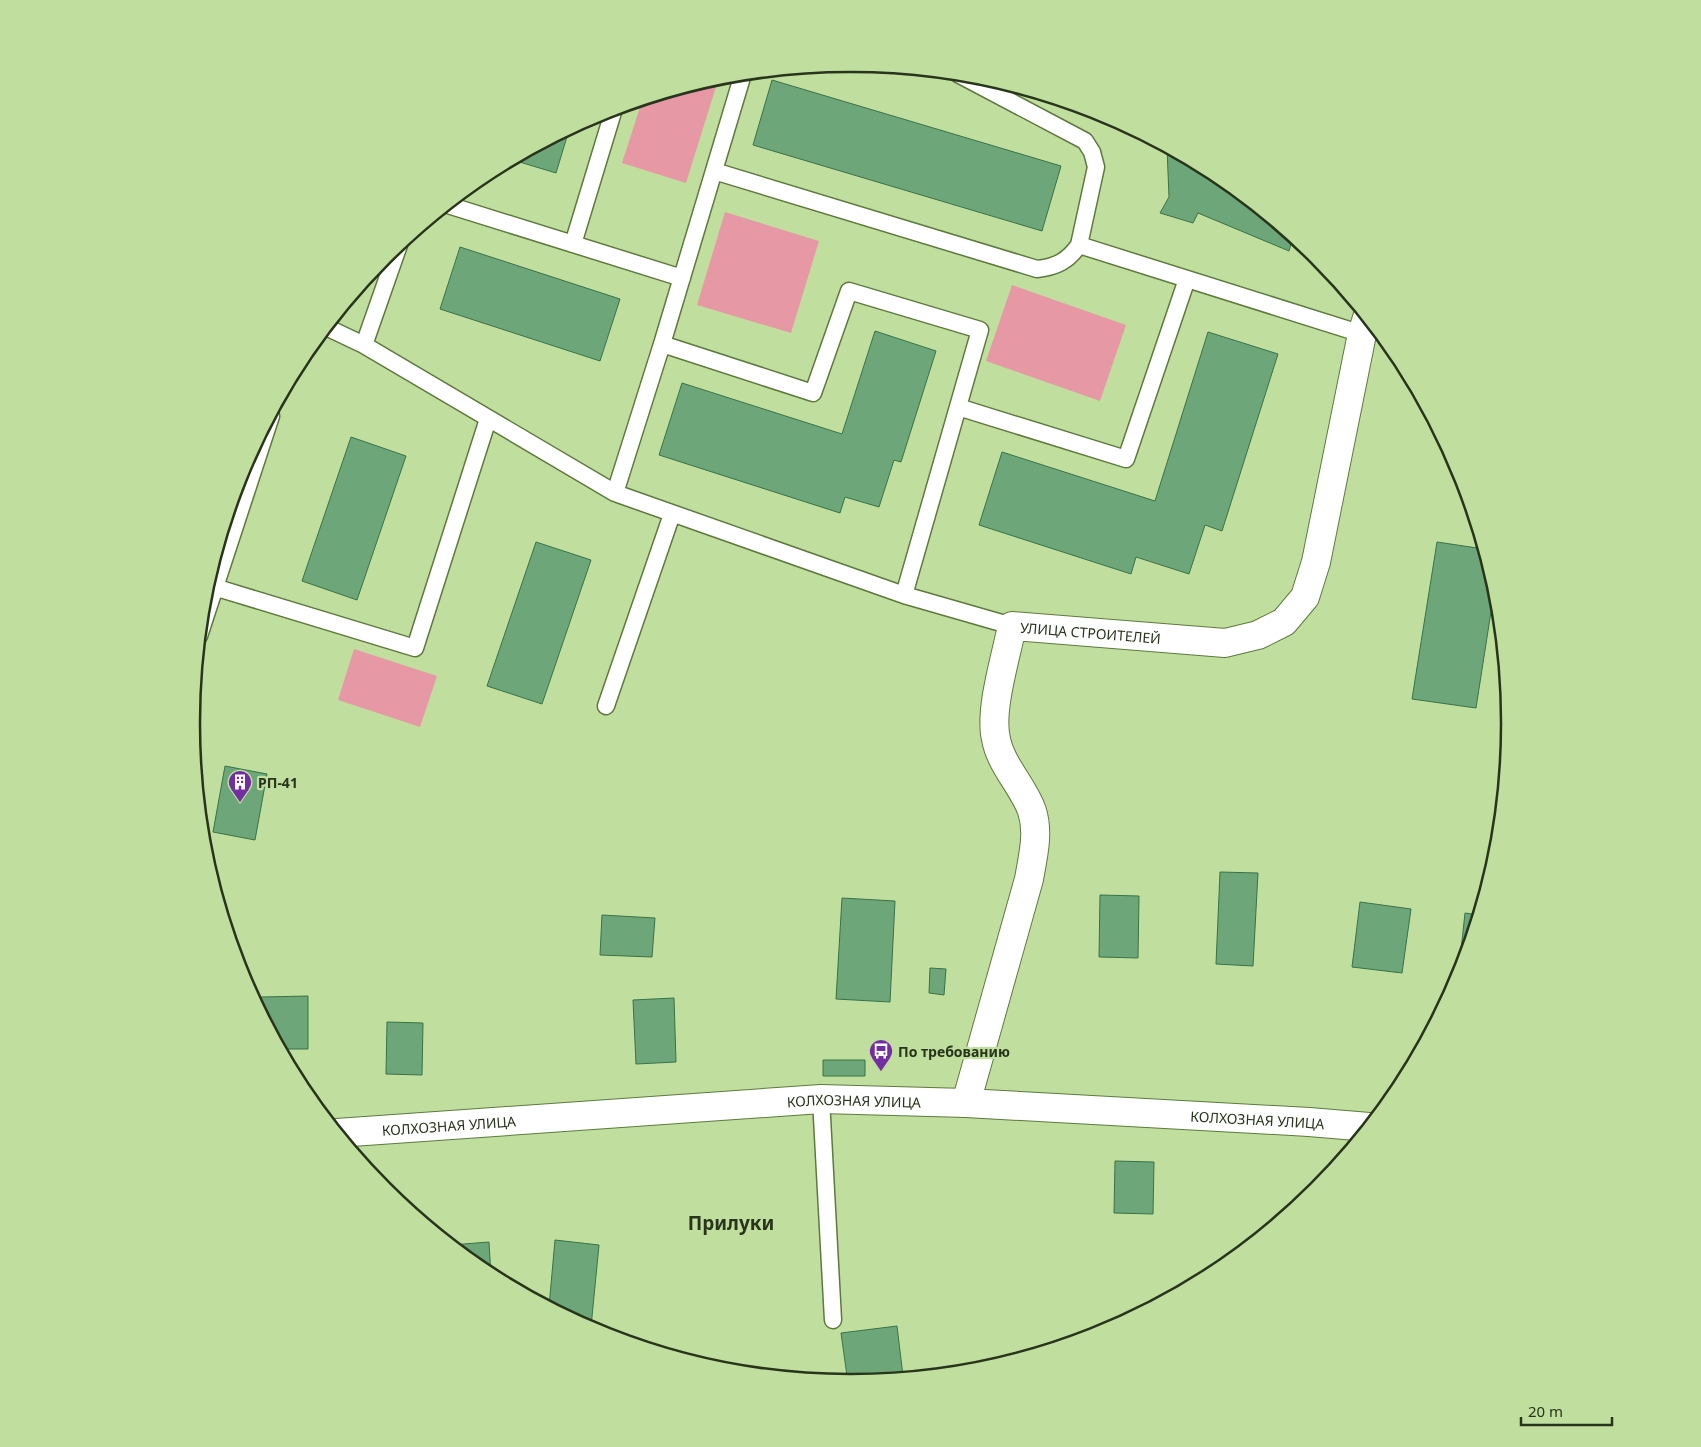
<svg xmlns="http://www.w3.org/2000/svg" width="1701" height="1447" font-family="'Noto Sans',sans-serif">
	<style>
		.green { fill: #e699a5 }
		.building { fill: #6da678; stroke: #3a7247 }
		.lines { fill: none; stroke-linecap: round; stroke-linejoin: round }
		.lane-casing { stroke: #5e793e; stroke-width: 19 }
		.street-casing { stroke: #5e793e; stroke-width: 30 }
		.lane { stroke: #fff; stroke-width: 16 }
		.street { stroke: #fff; stroke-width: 28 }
		.labels { text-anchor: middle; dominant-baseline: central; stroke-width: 4.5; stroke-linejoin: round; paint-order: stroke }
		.street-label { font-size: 14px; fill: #28341b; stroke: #c0df9f }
		.poi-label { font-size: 14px; font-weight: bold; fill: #28341b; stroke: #c0df9f; text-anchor: start }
		.district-label { font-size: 19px; font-weight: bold; fill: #28341b; stroke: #c0df9f }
		.rim { fill: none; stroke: #28341b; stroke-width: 2.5 }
	</style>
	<rect width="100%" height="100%" fill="#c0df9f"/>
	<path class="green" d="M719 77 686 183 622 163 642 101Z
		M725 212 819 241 791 333 697 305Z
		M1012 285 1126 325 1100 401 986 361Z
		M354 649 437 676 420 727 338 700Z"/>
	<path class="building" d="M772 80 1061 166 1042 231 753 145Z
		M569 130 556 173 513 160Z
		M1167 148 1217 175 1293 237 1289 251 1198 213 1193 223 1160 213 1169 197Z
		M460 247 620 299 600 361 440 309Z
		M875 331 936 351 901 462 894 460 879 507 845 497 840 513 659 455 682 383 842 434Z
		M1208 332 1278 354 1222 531 1205 525 1189 574 1136 557 1131 574 979 525 1002 452 1155 501Z
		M351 437 406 456 357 600 302 581Z
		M536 542 591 560 542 704 487 686Z
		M1437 542 1484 549 1495 586 1476 708 1412 699Z
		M225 766 267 774 255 840 213 832Z
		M1220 872 1258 873 1253 966 1216 964Z
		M1100 895 1139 896 1138 958 1099 957Z
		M842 898 895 901 890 1002 836 999Z
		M1360 902 1411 909 1402 973 1352 967Z
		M1465 913 1479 915 1465 960 1460 959Z
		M602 915 655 918 652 957 600 955Z
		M930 968 946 969 944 995 929 993Z
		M308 996V1049H280L261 1014V997Z
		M674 998 676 1062 636 1064 633 1000Z
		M387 1022 423 1023 422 1075 386 1074Z
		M823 1060H865V1076H823Z
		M1115 1161 1154 1162 1153 1214 1114 1213Z
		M555 1240 599 1245 591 1327H586L549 1307Z
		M489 1242 491 1276 484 1272 451 1245Z
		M897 1326 903 1376 848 1383 841 1333Z"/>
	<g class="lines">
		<g class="lane-casing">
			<path id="lane" d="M958 74 1085 141 1092 152 1096 167 1079 245
				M714 171 1037 269C1056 267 1068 261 1079 245L1362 334
				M448 205 682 278
				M573 244 614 109
				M326 327 364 345 615 493
				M662 344 743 74
				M364 345 399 245
				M958 407 1126 459 1187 279
				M214 587 415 648 488 419
				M904 595 980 330 849 291 813 393 662 344 615 493 904 595 1012 626
				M199 636 271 416
				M606 706 672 514
				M821 1099 833 1320"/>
		</g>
		<g class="street-casing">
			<g id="street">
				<path id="s1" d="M966 1103 1029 879C1033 856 1039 833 1032 811 1024 787 1001 766 996 739 989 710 1006 657 1012 626L1225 643 1258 635 1284 622 1305 597 1316 562 1362 334 1367 318"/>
				<path id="s2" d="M337 1133 821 1099 966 1103 1309 1122 1369 1127"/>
			</g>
		</g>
		<use href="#lane" class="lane"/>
		<use href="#street" class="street"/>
	</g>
	<defs>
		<g id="building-pin" transform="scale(1.25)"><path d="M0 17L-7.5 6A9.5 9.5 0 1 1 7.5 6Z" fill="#752ea1" stroke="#c0df9f"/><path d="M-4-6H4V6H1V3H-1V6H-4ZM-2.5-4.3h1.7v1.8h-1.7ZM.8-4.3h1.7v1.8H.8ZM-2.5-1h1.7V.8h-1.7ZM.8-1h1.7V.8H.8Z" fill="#fff"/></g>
		<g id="bus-pin" transform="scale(1.25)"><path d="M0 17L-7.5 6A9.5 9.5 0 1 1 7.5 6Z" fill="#752ea1" stroke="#c0df9f"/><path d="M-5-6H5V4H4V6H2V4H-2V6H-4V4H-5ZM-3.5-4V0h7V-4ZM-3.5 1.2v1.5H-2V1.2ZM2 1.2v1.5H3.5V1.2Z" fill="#fff"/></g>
	</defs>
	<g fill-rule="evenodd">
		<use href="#building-pin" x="240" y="782"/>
		<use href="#bus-pin" x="881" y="1051"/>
	</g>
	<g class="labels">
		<g class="street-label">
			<text stroke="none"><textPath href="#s1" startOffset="576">УЛИЦА СТРОИТЕЛЕЙ</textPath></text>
			<text stroke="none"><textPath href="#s2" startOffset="518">КОЛХОЗНАЯ УЛИЦА</textPath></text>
			<text stroke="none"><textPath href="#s2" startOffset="922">КОЛХОЗНАЯ УЛИЦА</textPath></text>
			<text stroke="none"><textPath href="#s2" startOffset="112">КОЛХОЗНАЯ УЛИЦА</textPath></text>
		</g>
		<g class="poi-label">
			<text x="258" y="782">РП-41</text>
			<text x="898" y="1051">По требованию</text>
		</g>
		<g class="district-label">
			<text x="731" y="1223">Прилуки</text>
		</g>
	</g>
	<path d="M0 0H1701V1447H0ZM850 72H851A650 650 0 0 1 1501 722V724A650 650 0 0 1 851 1374H850A650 650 0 0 1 200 724V722A650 650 0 0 1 850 72Z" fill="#c0df9f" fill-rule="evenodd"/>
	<path class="rim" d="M850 72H851A650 650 0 0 1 1501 722V724A650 650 0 0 1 851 1374H850A650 650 0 0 1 200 724V722A650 650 0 0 1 850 72Z"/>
	<path d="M1521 1417v8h91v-8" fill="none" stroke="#28341b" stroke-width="2.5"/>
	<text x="1528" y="1417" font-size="15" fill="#28341b" stroke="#c0df9f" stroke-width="4" paint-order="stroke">20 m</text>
</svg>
